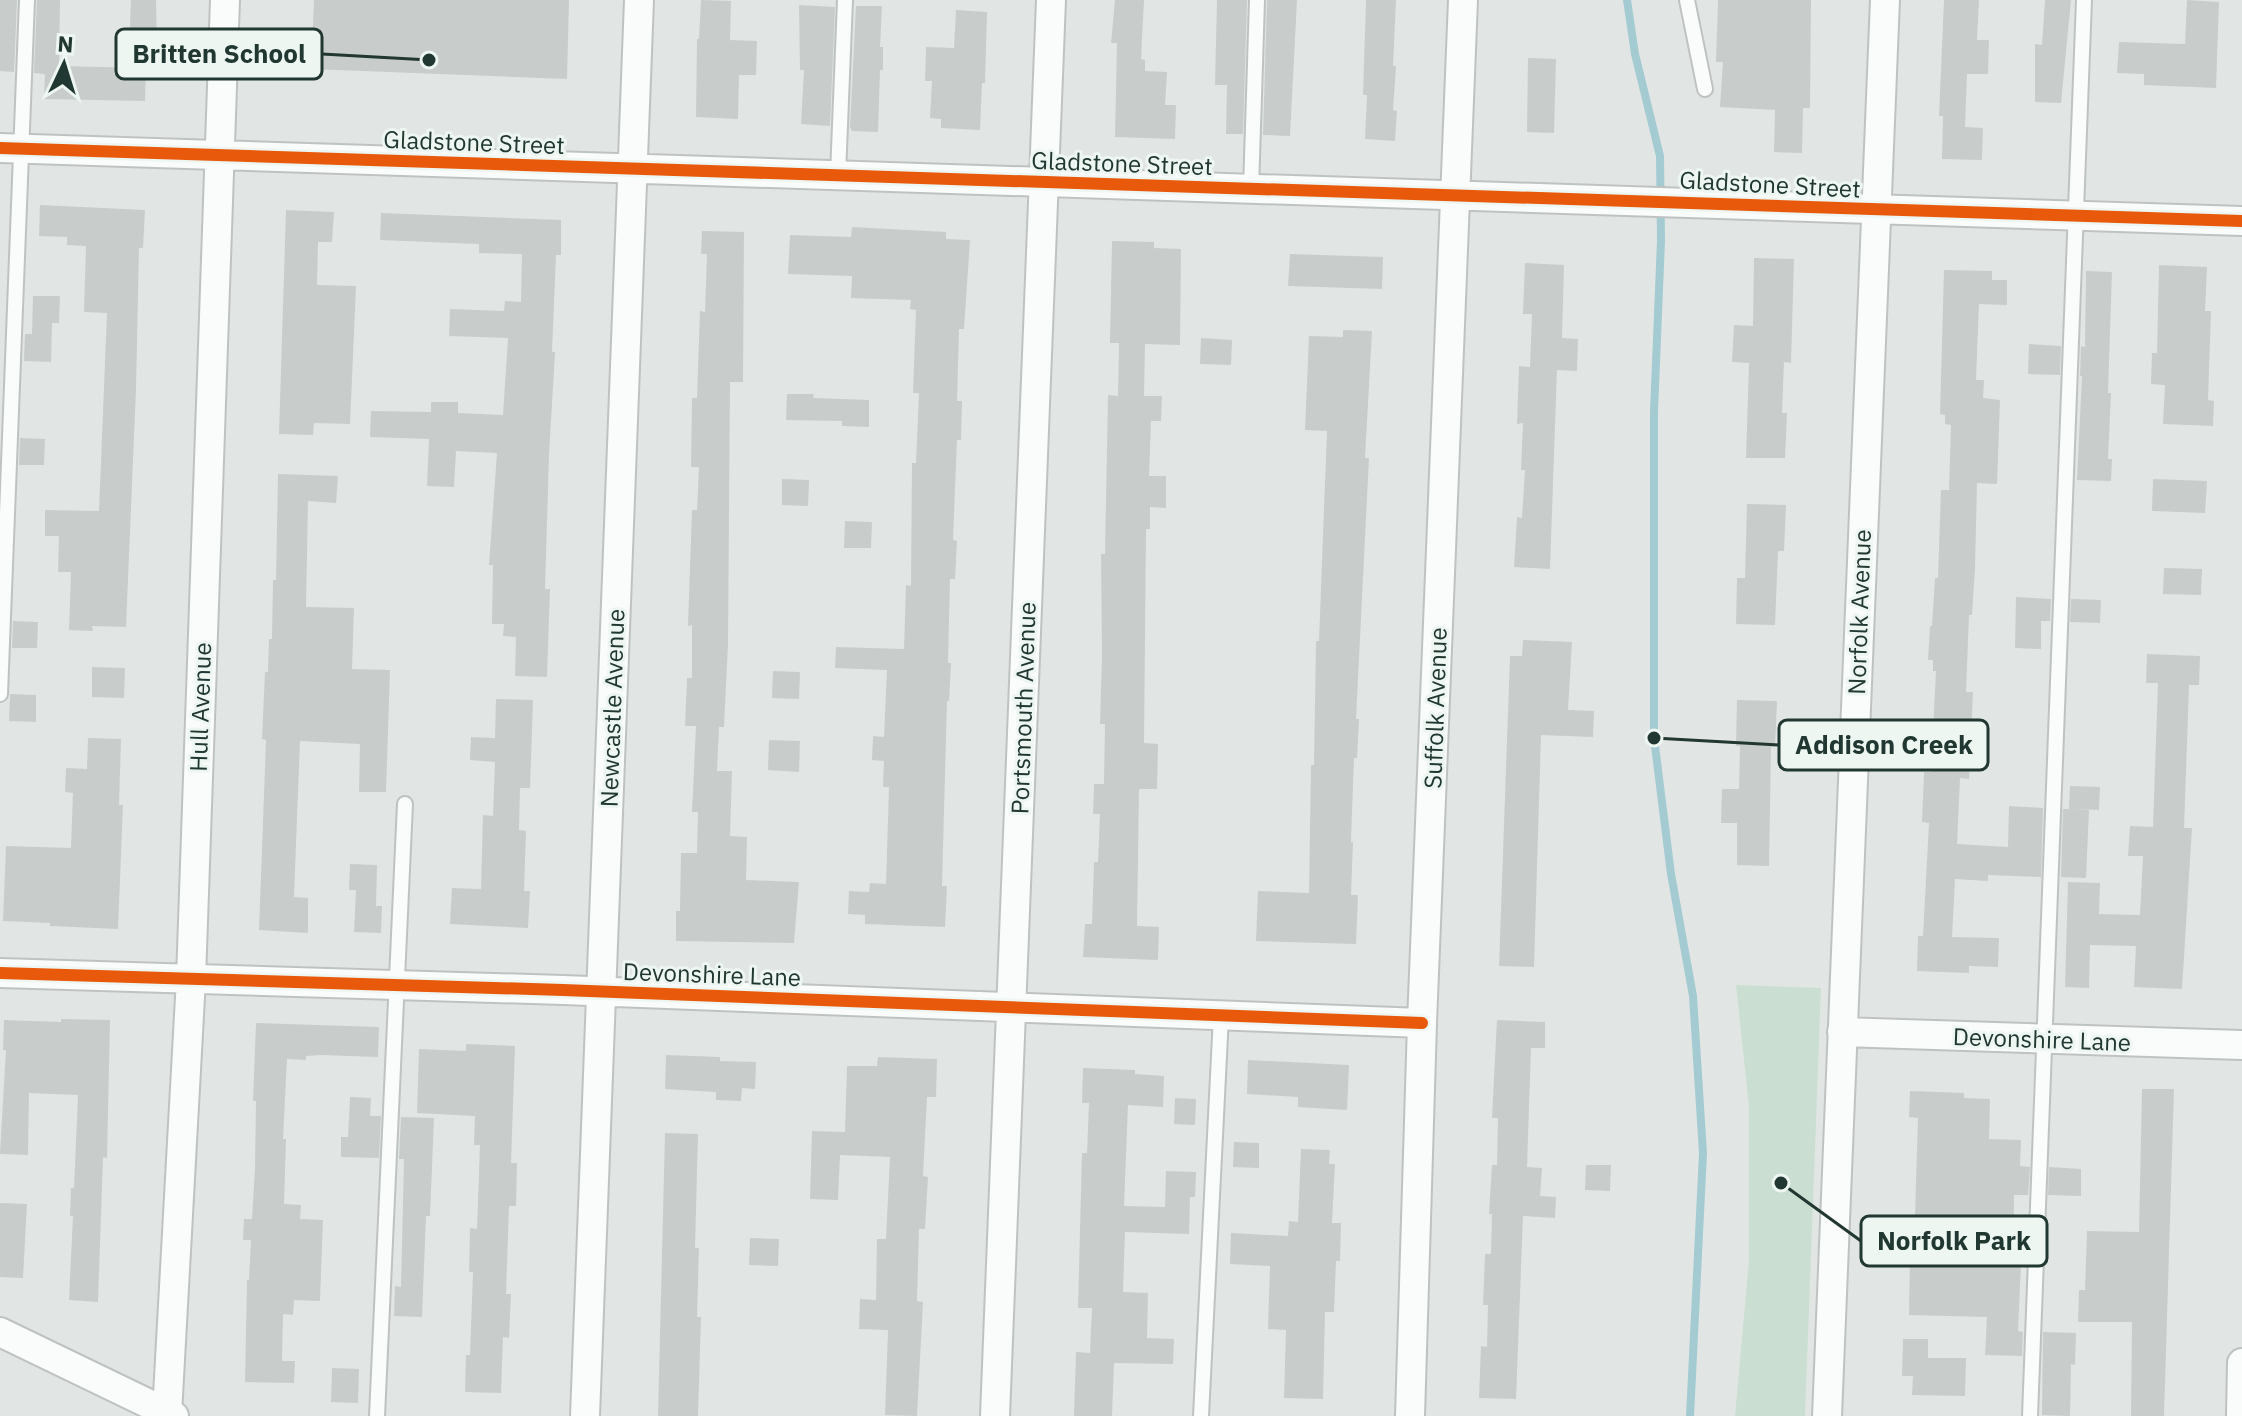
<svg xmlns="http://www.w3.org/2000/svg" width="2242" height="1416" font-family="'IBM Plex Sans',sans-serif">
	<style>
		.green { fill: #cadfd1 }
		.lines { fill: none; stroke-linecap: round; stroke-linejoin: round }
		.stream { stroke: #a4cbd2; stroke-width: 8 }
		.building { fill: #c8cdcb }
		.lane-casing { stroke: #bec3c1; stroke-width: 18 }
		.street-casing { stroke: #bec3c1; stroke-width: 32 }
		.lane { stroke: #fafbfb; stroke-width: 14 }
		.street { stroke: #fafbfb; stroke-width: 28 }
		.cycleway-casing { stroke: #eef6f2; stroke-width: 17 }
		.cycleway { stroke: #e8590c; stroke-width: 12 }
		.labels { text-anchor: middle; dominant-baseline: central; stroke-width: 6; stroke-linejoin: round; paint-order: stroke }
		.street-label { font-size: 24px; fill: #213731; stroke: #eef6f2 }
		.leader { fill: none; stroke: #213731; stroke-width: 3 }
		.callout-dot { fill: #213731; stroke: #eef6f2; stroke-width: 3 }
		.callout { fill: #eef6f2; stroke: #213731; stroke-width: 3 }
		.callout-label { font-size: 26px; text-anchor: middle; font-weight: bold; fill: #213731 }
	</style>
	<rect width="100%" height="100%" fill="#e1e6e4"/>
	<path class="green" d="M1736 985 1821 988 1805 1416H1735L1749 1260V1107Z"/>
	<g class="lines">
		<path class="stream" d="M1627 0 1635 54 1660 156 1661 241 1654 411V738L1671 874 1693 996 1703 1153 1690 1416"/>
	</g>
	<path class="building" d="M0 0H17L14 72 0 71Z
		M37 0H60L59 66 146 68 145 101 44 99 45 74 34 73Z
		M131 0H156L157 51 129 50Z
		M314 0H569L567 79 311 69Z
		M701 0 731 1 730 40 757 41 756 75H739L738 119 696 117 697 39H699Z
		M1115 0H1144L1141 59 1145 60V71L1167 72 1165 105H1176L1175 139 1115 137 1117 43H1111Z
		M1217 0H1247L1243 134H1226L1227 85H1215Z
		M1267 0H1297L1290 136 1263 135Z
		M1366 0H1396L1393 66H1396L1393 110 1397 111 1395 141 1365 139 1367 95H1363Z
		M1718 0H1811L1810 108H1803L1802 153 1774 152 1775 110 1720 107 1723 62H1716Z
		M1944 0H1979L1977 40H1989L1988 74H1967L1965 127 1983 128 1982 160 1942 159 1943 116H1939Z
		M2045 0H2071L2061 103 2035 102V44L2042 45Z
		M2187 0 2219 2 2216 88 2144 85V74L2117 73 2119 42 2185 44Z
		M799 5 835 7 830 126 801 124 804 70H800Z
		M856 6H882L880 47H883V70H880L878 132 852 131 850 127Z
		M956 10 987 12 985 83H982L980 130 941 128V119L930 118 932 81H925L926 47 954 48Z
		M1528 58 1556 59 1554 133 1527 132Z
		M40 205 145 210 143 248H139L136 389 126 627 92 626 93 631 69 630 71 572H58L59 536H45V510L99 511 107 313 84 312 86 246 67 245V237L39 236Z
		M286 210 334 212 332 242H318L317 285 356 286 350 424 314 423 313 435 279 434Z
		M381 213 561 220V255H556L552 352H555L549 455 545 589H550L547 677 515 676 516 637 503 636 504 624H492L493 565H489L497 453 456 451 454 487 427 486 429 439 370 437 371 411 431 412V402H458V413L503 415 508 338 449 336 450 309 504 311 505 301 521 302 522 254 479 253V244L380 240Z
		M852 227 946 232V239L970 240 964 329H959L957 401H962L961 440H957L953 540 957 541 955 579H950L948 663H951L949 701H947L942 886H947L945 927 865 924V915L848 914 849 891 869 892 870 883 886 884 889 787H883L884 761 872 760 873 736 884 737 887 670 835 668 836 647 904 649 906 585 911 586 912 463H916L919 393H913L916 310 910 309 911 300 851 298 852 276 788 274 790 235 851 237Z
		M702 231 744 232 743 382H730L728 644 724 727H719L717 771H732L730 836 747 837 746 880 799 882 794 943 676 941V911H680L681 853H697L698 812H692L696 726H685L687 678H692V625L688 626 692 510H697L699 467H691L692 398H697L700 311 705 312 707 254H701Z
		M1112 241 1154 242V248L1181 249 1180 345 1145 344 1144 396H1162L1161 421H1151L1149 476H1166V508L1150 507V529H1146L1144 743 1158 744 1157 789H1139L1137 926 1159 927 1158 960 1083 957 1085 924H1092L1094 862H1098L1100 814H1093L1094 784H1104L1105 724H1100L1102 655 1101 554H1105L1108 395 1118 396 1119 343H1110Z
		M1290 254 1383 257 1382 289 1288 286Z
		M1754 258 1794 259 1791 363 1784 362 1782 413H1787L1785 458H1746L1749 363 1732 362 1734 325 1753 326Z
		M1525 263 1564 265 1562 338 1578 339 1577 371 1557 370 1550 569 1514 567 1517 517 1522 518 1525 470H1521L1523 423 1517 424 1519 366 1530 367 1532 314H1523Z
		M2159 265 2207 267 2205 311H2211L2208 400 2214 401 2213 426 2163 424 2165 385 2151 384 2152 353H2157Z
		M1944 270 1992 271V280H2007V305L1979 304 1976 380H1984L1983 398 2000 400 1997 484 1977 483 1975 568 1972 615H1969L1966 692H1973L1969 779 1960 778 1957 844 2008 847 2009 806 2043 808 2041 877 1988 875V881L1955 879 1952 937 1999 938 1998 967 1969 966V973L1917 971 1918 936H1923L1929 823 1922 822 1924 772H1931L1936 671H1933V660H1928L1930 626H1932L1935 578H1938L1941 490H1949L1951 425 1945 424V415L1940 414Z
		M2086 271 2112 272 2108 393H2111L2108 459H2112L2111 481 2077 480 2082 376H2080L2081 346 2085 347Z
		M33 296H60L59 323H52L51 362 24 361 25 334H32Z
		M1343 330 1372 331 1365 458H1369L1356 719H1359L1357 758H1354L1351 842H1353L1351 895H1358L1356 944 1256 941 1258 891 1309 893 1311 765H1314L1316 641H1319L1327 431 1305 430 1309 336 1343 337Z
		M1201 338 1232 340 1231 365 1200 364Z
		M2029 344 2061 346 2060 375 2028 374Z
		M787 394H814L813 398 869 400V427L842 426V421L786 420Z
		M20 438 45 439 44 465H19Z
		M278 474 338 476 336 503 308 501 306 607 354 608 352 669 390 670 386 792H359L360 744 300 741 294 897 308 898V933L259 930 266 740 262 739 265 672H268L269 639H272L273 580H276Z
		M782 479 809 480 808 506 782 505Z
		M2153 479 2207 481 2205 513 2152 511Z
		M1747 504 1786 505 1784 551H1778L1775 625 1736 624 1737 578H1745Z
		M845 521 872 522 871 548H844Z
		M2164 568 2202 569 2201 595 2163 594Z
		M2016 597 2051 599 2050 621H2041V649L2015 648Z
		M2071 599 2101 600 2100 623 2070 622Z
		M13 621 38 622 37 648H12Z
		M1523 640 1572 642 1568 710 1594 711 1593 737 1541 735 1534 967 1499 966 1510 656H1522Z
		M2147 654 2200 656 2199 685H2189L2184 828H2192L2182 989 2134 987 2136 946 2090 945 2089 988 2065 987 2068 882 2100 883 2099 914 2140 915 2143 856H2128L2130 826 2153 827 2158 683H2146Z
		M92 667 125 668 124 698 92 697Z
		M773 671 800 672 799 699 772 698Z
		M10 694 36 695V722L9 721Z
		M496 699 533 700 530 788H520L519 830 526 831 524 891H530L528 928 450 924 452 888 481 889 483 815 493 816 495 762 470 760 471 737 495 738Z
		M1737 700 1777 701 1775 747H1771L1769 866 1737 865V823H1721L1722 789H1739L1740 746H1736Z
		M88 738 121 739 119 805H123L118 929 50 926V923L3 921 6 846 71 848 73 793 65 792 66 768 87 769Z
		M769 740 800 741 799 772 768 770Z
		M2070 786 2100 787 2099 810 2070 809 2089 810 2086 878 2061 877 2063 809H2069Z
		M350 864 377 865 376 906H382L381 933 354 932 356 890H349Z
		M61 1019 110 1020 107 1158 103 1157 98 1302 69 1300 73 1216H70L71 1188H74L78 1095 29 1093 28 1155 0 1154 6 1050H3L4 1020 61 1022Z
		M1497 1020 1545 1022V1048H1531L1527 1167 1542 1168 1540 1196 1556 1197 1555 1218 1523 1216 1516 1399 1479 1398 1481 1346 1487 1347 1488 1305H1483L1485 1254H1491L1492 1214H1489L1492 1165H1497L1498 1118H1492Z
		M256 1023 379 1027 378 1057 321 1055 306 1056V1060L287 1059 283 1139H286L284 1204 301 1205 300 1219 323 1220 320 1301 294 1300 293 1315 283 1314 282 1361H295L294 1383 245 1382 247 1280H249L251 1240H243L244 1219H252L255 1167 256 1101H253Z
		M466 1044 515 1046 511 1163H517L516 1206H509L506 1294H511L509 1338 503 1337 501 1393 465 1392 466 1355H470L473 1272H469L470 1228 477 1229 480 1145H474L475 1116 417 1113 419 1049 466 1051Z
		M666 1055 720 1057V1061L756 1062 755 1089 742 1088 741 1101 716 1100V1092L665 1089Z
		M878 1057 937 1059 936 1097H927L923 1176 928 1177 925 1229H919L917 1301 923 1302 917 1416 885 1415 888 1330 859 1329 860 1299 876 1300 877 1239H886L890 1157 840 1155 838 1200 810 1199 812 1131 845 1132 847 1066H877Z
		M1248 1060 1349 1065 1347 1110 1298 1107V1097L1247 1094Z
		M1083 1068 1135 1070V1074L1164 1076 1163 1107 1128 1105 1124 1206 1165 1207 1166 1171 1196 1172 1195 1197H1190L1189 1234 1125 1232 1123 1292 1148 1293 1147 1338 1174 1339 1173 1364 1114 1363 1112 1416H1074L1076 1352 1090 1353 1092 1308H1078L1082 1153H1087L1089 1103H1082Z
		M2142 1089H2174L2164 1416H2131L2132 1322H2078L2079 1290H2085L2087 1231 2139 1232Z
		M1910 1091 1964 1093V1098L1990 1099 1989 1139 2021 1140 2020 1166 2030 1167 2028 1195H2014L2013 1262 2021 1263 2018 1331 2023 1332 2022 1356 1985 1355 1987 1317 1909 1315 1910 1248H1905V1215L1915 1216 1918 1118 1909 1117Z
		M350 1097 371 1098 370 1116H381L379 1158 341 1157V1137H348Z
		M1175 1098 1196 1099 1195 1125 1174 1124Z
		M401 1117 434 1118 430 1216H426L422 1317 394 1316 395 1286 401 1287 404 1159H399Z
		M665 1133 698 1134 695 1248H699L697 1317H701L698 1416H658Z
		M1234 1142 1259 1143V1168L1233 1167Z
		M1301 1149 1330 1150 1329 1164H1335L1332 1223H1341L1340 1261H1336L1334 1312H1325L1323 1399 1284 1398 1286 1330 1268 1329 1270 1266 1230 1264 1231 1233 1288 1236 1289 1221 1298 1222Z
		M1586 1165H1611L1610 1191 1585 1190Z
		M2049 1167 2081 1169V1196L2048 1195Z
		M0 1203 27 1204 23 1278 0 1277Z
		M750 1238 779 1239 778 1266 749 1265Z
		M2043 1332 2076 1333 2075 1365 2071 1364 2070 1416 2042 1415Z
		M1903 1339H1928V1358H1966L1965 1396 1912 1395 1913 1376H1902Z
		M332 1368 359 1369 358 1403 331 1402Z"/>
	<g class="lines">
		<g class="lane-casing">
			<path id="lane" d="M1687 0 1705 89
				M838 175 845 0
				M1251 190 1257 0
				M0 694 27 0
				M377 1416 405 804
				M1201 1416 1221 1016
				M2030 1416 2084 0"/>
		</g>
		<g class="street-casing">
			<path id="street" d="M0 148 2242 221
				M0 973 563 990 1422 1023
				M1842 1032 2242 1045
				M0 1332 174 1416
				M167 1414 191 979 225 0
				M585 1416 639 0
				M995 1416 1051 0
				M1410 1416 1422 1023 1463 0
				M1827 1416 1885 0
				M2241 1416 2242 1363"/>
		</g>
		<use href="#lane" class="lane"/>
		<use href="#street" class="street"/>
		<g class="cycleway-casing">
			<path id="cycleway" d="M0 148 2242 221
				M0 973 563 990 1422 1023"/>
		</g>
		<use href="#cycleway" class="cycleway"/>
	</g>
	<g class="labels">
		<g class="street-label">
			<text transform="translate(474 142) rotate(2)">Gladstone Street</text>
			<text transform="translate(1122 163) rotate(2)">Gladstone Street</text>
			<text transform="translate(1770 184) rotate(3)">Gladstone Street</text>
			<text transform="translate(1859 612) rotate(-88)">Norfolk Avenue</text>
			<text transform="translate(200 707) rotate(-88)">Hull Avenue</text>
			<text transform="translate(612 708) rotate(-88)">Newcastle Avenue</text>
			<text transform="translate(1023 708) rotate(-88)">Portsmouth Avenue</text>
			<text transform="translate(1435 708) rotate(-88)">Suffolk Avenue</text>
			<text transform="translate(712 974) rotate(2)">Devonshire Lane</text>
			<text transform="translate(2042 1039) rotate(2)">Devonshire Lane</text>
		</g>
	</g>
	<path class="leader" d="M429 60L322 54M1654 738L1779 745M1781 1183L1861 1241"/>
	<g class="callout-dot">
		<circle cx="429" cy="60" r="8"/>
		<circle cx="1654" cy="738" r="8"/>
		<circle cx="1781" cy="1183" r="8"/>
	</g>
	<g class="callout">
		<rect x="116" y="29" width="206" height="50" rx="8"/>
		<rect x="1779" y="720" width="209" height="50" rx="8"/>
		<rect x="1861" y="1216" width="186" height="50" rx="8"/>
	</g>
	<g class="callout-label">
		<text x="219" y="63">Britten School</text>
		<text x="1884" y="754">Addison Creek</text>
		<text x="1954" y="1250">Norfolk Park</text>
	</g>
	<g transform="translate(64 64) rotate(4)" stroke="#eef6f2" stroke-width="6" paint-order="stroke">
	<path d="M0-6L14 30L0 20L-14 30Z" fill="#213731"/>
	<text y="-12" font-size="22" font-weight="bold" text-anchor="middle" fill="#213731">N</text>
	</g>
</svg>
